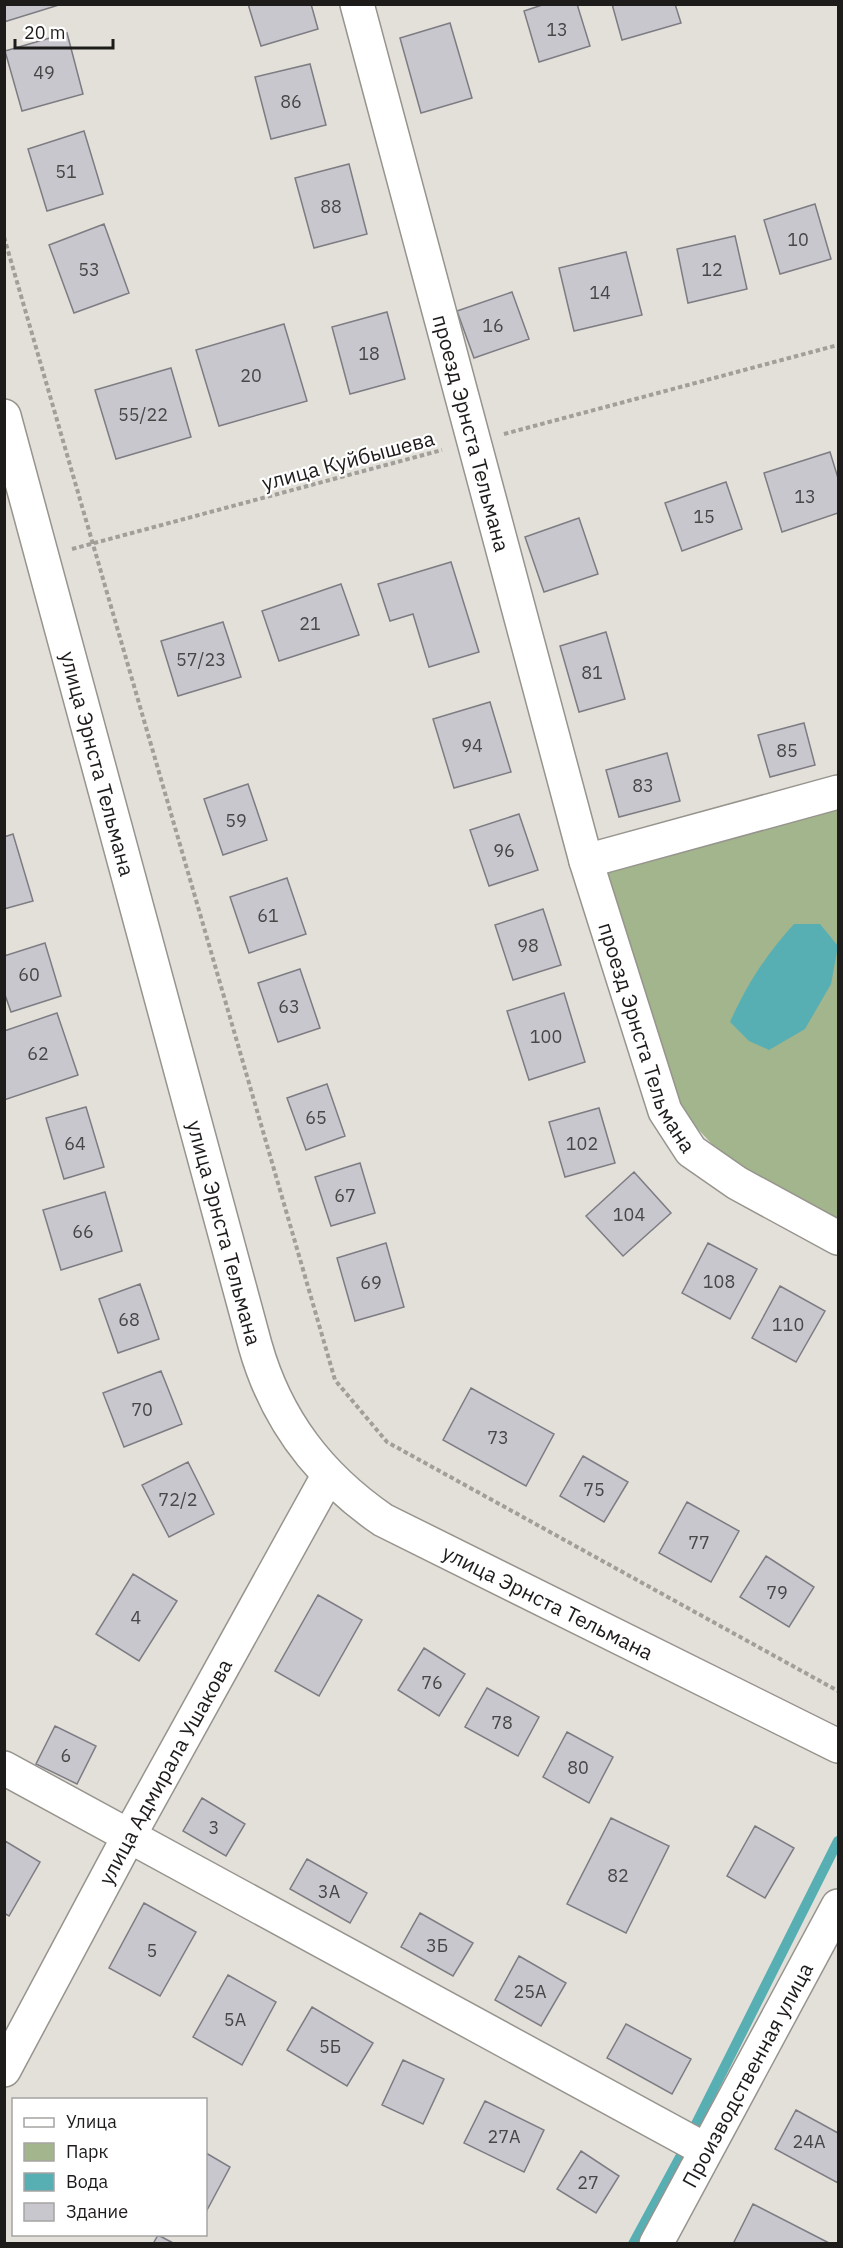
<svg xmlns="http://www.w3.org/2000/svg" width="843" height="2248" font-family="'IBM Plex Sans',sans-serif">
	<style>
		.green { fill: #a2b58d }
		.water { fill: #57afb3 }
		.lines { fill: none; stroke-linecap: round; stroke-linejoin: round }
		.stream { stroke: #57afb3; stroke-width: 10 }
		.building { fill: #c8c7ce; stroke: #7e7c83; stroke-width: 1.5 }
		.minor-casing { stroke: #97948e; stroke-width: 36 }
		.major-casing { stroke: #97948e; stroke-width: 36 }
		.path { stroke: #a19f99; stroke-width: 4; stroke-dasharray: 4.5 3; stroke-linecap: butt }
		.minor { stroke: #fff; stroke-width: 33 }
		.major { stroke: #fff; stroke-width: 33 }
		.labels { text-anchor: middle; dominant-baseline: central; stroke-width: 4.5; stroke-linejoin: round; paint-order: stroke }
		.number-label { font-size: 18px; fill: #484747 }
		.street-label { font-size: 21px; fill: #1d1c1a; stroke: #fff }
	</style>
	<rect width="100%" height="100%" fill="#e3e0d9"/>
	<path class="green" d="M838 800V1225L738 1172 681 1111 601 871Z"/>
	<path class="water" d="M794 924H820L838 946 831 984 805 1029 769 1050 749 1041 730 1022C747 984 766 955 794 924Z"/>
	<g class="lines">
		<path class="stream" d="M693 2130 838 1841
			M633 2244 685 2148"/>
	</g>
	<path class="building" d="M4 4H62L4 22Z
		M248 4H311L318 29 261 46Z
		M545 4H577L590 46 539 62 524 11Z
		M612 4H675L681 23 622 40Z
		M450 23 472 98 421 113 400 38Z
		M67 33 83 94 22 111 5 51Z
		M310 64 326 125 271 139 255 77Z
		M84 131 103 194 47 211 28 149Z
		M349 164 367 234 314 248 295 178Z
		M815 204 831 259 780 274 764 220Z
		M104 224 129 293 74 313 49 245Z
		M735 236 747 289 688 303 677 249Z
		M626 252 642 315 574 331 559 268Z
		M512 292 529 339 474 358 457 311Z
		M387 312 405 379 350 394 332 327Z
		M284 324 307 401 219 426 196 350Z
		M171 368 191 437 116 459 95 390Z
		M830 452 838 478V513L782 532 764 473Z
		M726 482 742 529 682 551 665 503Z
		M579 518 598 574 544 592 525 537Z
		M451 562 479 652 429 667 413 614 390 621 378 584Z
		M341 584 359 635 279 661 262 611Z
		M223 622 241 677 178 696 161 641Z
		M606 632 625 699 579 712 560 646Z
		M490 702 511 772 454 788 433 719Z
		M804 723 815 765 770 777 758 735Z
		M667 753 680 801 619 817 606 770Z
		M248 784 267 840 223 855 204 799Z
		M519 814 538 870 489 886 470 830Z
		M13 834 33 901 4 909V837Z
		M287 878 306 934 249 953 230 897Z
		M543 909 561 965 513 980 495 925Z
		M45 943 61 996 11 1012 4 992V956Z
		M300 969 320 1028 278 1042 258 983Z
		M564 993 585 1062 529 1080 507 1011Z
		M57 1013 78 1075 4 1100V1031Z
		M327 1084 345 1136 306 1150 287 1098Z
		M86 1107 104 1167 64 1179 46 1118Z
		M599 1108 615 1163 565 1177 549 1122Z
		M360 1163 375 1213 331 1226 315 1177Z
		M634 1172 671 1213 623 1256 586 1216Z
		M105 1192 122 1251 61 1270 43 1210Z
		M386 1243 404 1307 355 1321 337 1258Z
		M708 1243 757 1269 730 1319 682 1293Z
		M140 1284 159 1339 118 1353 99 1299Z
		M780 1286 825 1311 796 1362 752 1338Z
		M161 1371 182 1424 124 1447 103 1393Z
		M471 1388 554 1434 526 1486 443 1440Z
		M583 1456 628 1482 604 1522 560 1496Z
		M188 1462 214 1514 169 1537 142 1485Z
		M687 1502 739 1531 711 1582 659 1553Z
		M766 1556 814 1587 789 1627 740 1597Z
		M133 1574 177 1601 139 1661 96 1634Z
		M318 1595 362 1620 319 1696 275 1671Z
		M424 1648 465 1674 439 1716 398 1690Z
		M487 1688 539 1717 518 1756 465 1727Z
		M55 1726 96 1746 77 1784 36 1764Z
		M567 1732 613 1757 589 1803 543 1777Z
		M202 1798 245 1824 226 1856 183 1831Z
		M611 1818 669 1846 626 1933 567 1904Z
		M755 1826 794 1848 765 1898 727 1876Z
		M5 1841 40 1862 9 1916 4 1913Z
		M307 1859 367 1893 350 1923 290 1889Z
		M144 1903 196 1932 160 1996 109 1968Z
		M420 1913 473 1943 453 1976 401 1947Z
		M519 1956 566 1983 541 2026 495 2000Z
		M228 1975 276 2002 242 2065 193 2037Z
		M312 2007 373 2043 347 2086 287 2050Z
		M626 2024 691 2059 672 2094 607 2058Z
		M403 2060 444 2079 423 2124 382 2105Z
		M485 2101 544 2130 524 2172 464 2143Z
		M796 2110 838 2133V2183L775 2149Z
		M581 2151 619 2176 596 2213 557 2189Z
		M206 2153 230 2167 206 2212Z
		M753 2204 831 2244H733Z
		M158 2235 175 2244H153Z"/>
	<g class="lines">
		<g class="minor-casing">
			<g id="minor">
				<path id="s1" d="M357 4 586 861 665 1111 691 1151 737 1183 838 1238"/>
				<path d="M586 861 838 792"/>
				<path d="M4 1768 706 2150"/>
				<path id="s2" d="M4 2070 129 1836 328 1476"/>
				<path id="s3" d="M656 2244 838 1906"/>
			</g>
		</g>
		<g class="major-casing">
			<g id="major">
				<path id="s4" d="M4 416 255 1345C276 1420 319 1476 383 1520L838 1746"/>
			</g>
		</g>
		<path class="path" d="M4 237 335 1380 387 1442 838 1691
			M504 434 838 345
			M72 549 442 450"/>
		<use href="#minor" class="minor"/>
		<use href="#major" class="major"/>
	</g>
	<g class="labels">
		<g class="number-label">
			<text x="557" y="29">13</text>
			<text x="44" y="72">49</text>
			<text x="291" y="101">86</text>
			<text x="66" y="171">51</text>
			<text x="331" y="206">88</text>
			<text x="798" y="239">10</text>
			<text x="89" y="269">53</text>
			<text x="712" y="269">12</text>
			<text x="600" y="292">14</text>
			<text x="493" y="325">16</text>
			<text x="369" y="353">18</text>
			<text x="251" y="375">20</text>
			<text x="143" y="414">55/22</text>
			<text x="805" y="496">13</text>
			<text x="704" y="516">15</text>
			<text x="310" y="623">21</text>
			<text x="201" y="659">57/23</text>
			<text x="592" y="672">81</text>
			<text x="472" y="745">94</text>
			<text x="787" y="750">85</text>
			<text x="643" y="785">83</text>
			<text x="236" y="820">59</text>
			<text x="504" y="850">96</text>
			<text x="268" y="915">61</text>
			<text x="528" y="945">98</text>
			<text x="29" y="974">60</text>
			<text x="289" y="1006">63</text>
			<text x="546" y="1036">100</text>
			<text x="38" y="1053">62</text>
			<text x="316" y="1117">65</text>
			<text x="75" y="1143">64</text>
			<text x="582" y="1143">102</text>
			<text x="345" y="1195">67</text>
			<text x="629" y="1214">104</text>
			<text x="83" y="1231">66</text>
			<text x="719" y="1281">108</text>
			<text x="371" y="1282">69</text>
			<text x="129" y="1319">68</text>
			<text x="788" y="1324">110</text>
			<text x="142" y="1409">70</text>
			<text x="498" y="1437">73</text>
			<text x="594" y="1489">75</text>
			<text x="178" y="1499">72/2</text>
			<text x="699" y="1542">77</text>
			<text x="777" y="1592">79</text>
			<text x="136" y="1617">4</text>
			<text x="432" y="1682">76</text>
			<text x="502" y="1722">78</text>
			<text x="66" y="1755">6</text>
			<text x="578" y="1767">80</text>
			<text x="214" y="1827">3</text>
			<text x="618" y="1875">82</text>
			<text x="329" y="1891">3А</text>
			<text x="437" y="1945">3Б</text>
			<text x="152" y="1950">5</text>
			<text x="530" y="1991">25А</text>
			<text x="235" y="2019">5А</text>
			<text x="330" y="2046">5Б</text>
			<text x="504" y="2136">27А</text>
			<text x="809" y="2141">24А</text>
			<text x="588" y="2182">27</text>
		</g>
		<g class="street-label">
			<text stroke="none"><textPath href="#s1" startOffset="444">проезд Эрнста Тельмана</textPath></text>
			<text transform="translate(348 460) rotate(-15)">улица Куйбышева</text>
			<text stroke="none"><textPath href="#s4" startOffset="360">улица Эрнста Тельмана</textPath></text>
			<text stroke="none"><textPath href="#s1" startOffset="1074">проезд Эрнста Тельмана</textPath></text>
			<text stroke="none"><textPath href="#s4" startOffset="846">улица Эрнста Тельмана</textPath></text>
			<text stroke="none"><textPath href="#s4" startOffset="1368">улица Эрнста Тельмана</textPath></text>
			<text stroke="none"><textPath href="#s2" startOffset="339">улица Адмирала Ушакова</textPath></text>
			<text stroke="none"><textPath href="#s3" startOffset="192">Производственная улица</textPath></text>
		</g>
	</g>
	<rect width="843" height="2248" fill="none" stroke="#1d1c1a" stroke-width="12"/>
	<rect x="12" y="2098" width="195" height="138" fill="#ffffff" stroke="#a5a4a3" stroke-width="1.5"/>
	<rect x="24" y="2118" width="30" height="9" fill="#ffffff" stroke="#a5a4a3" stroke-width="1.5"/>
	<text x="66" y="2128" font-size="18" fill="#1d1c1a">Улица</text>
	<rect x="24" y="2143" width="30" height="18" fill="#a2b58d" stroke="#a5a4a3" stroke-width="1.5"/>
	<text x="66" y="2158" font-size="18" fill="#1d1c1a">Парк</text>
	<rect x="24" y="2173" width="30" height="18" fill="#57afb3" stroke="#a5a4a3" stroke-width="1.5"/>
	<text x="66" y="2188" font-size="18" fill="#1d1c1a">Вода</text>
	<rect x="24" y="2203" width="30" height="18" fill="#c8c7ce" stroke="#a5a4a3" stroke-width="1.5"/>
	<text x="66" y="2218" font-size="18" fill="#1d1c1a">Здание</text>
	<path d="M15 39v9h98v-9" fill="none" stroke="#1d1c1a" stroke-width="3"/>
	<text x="24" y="39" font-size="18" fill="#1d1c1a" stroke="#ffffff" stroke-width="4.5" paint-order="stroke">20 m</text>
</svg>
